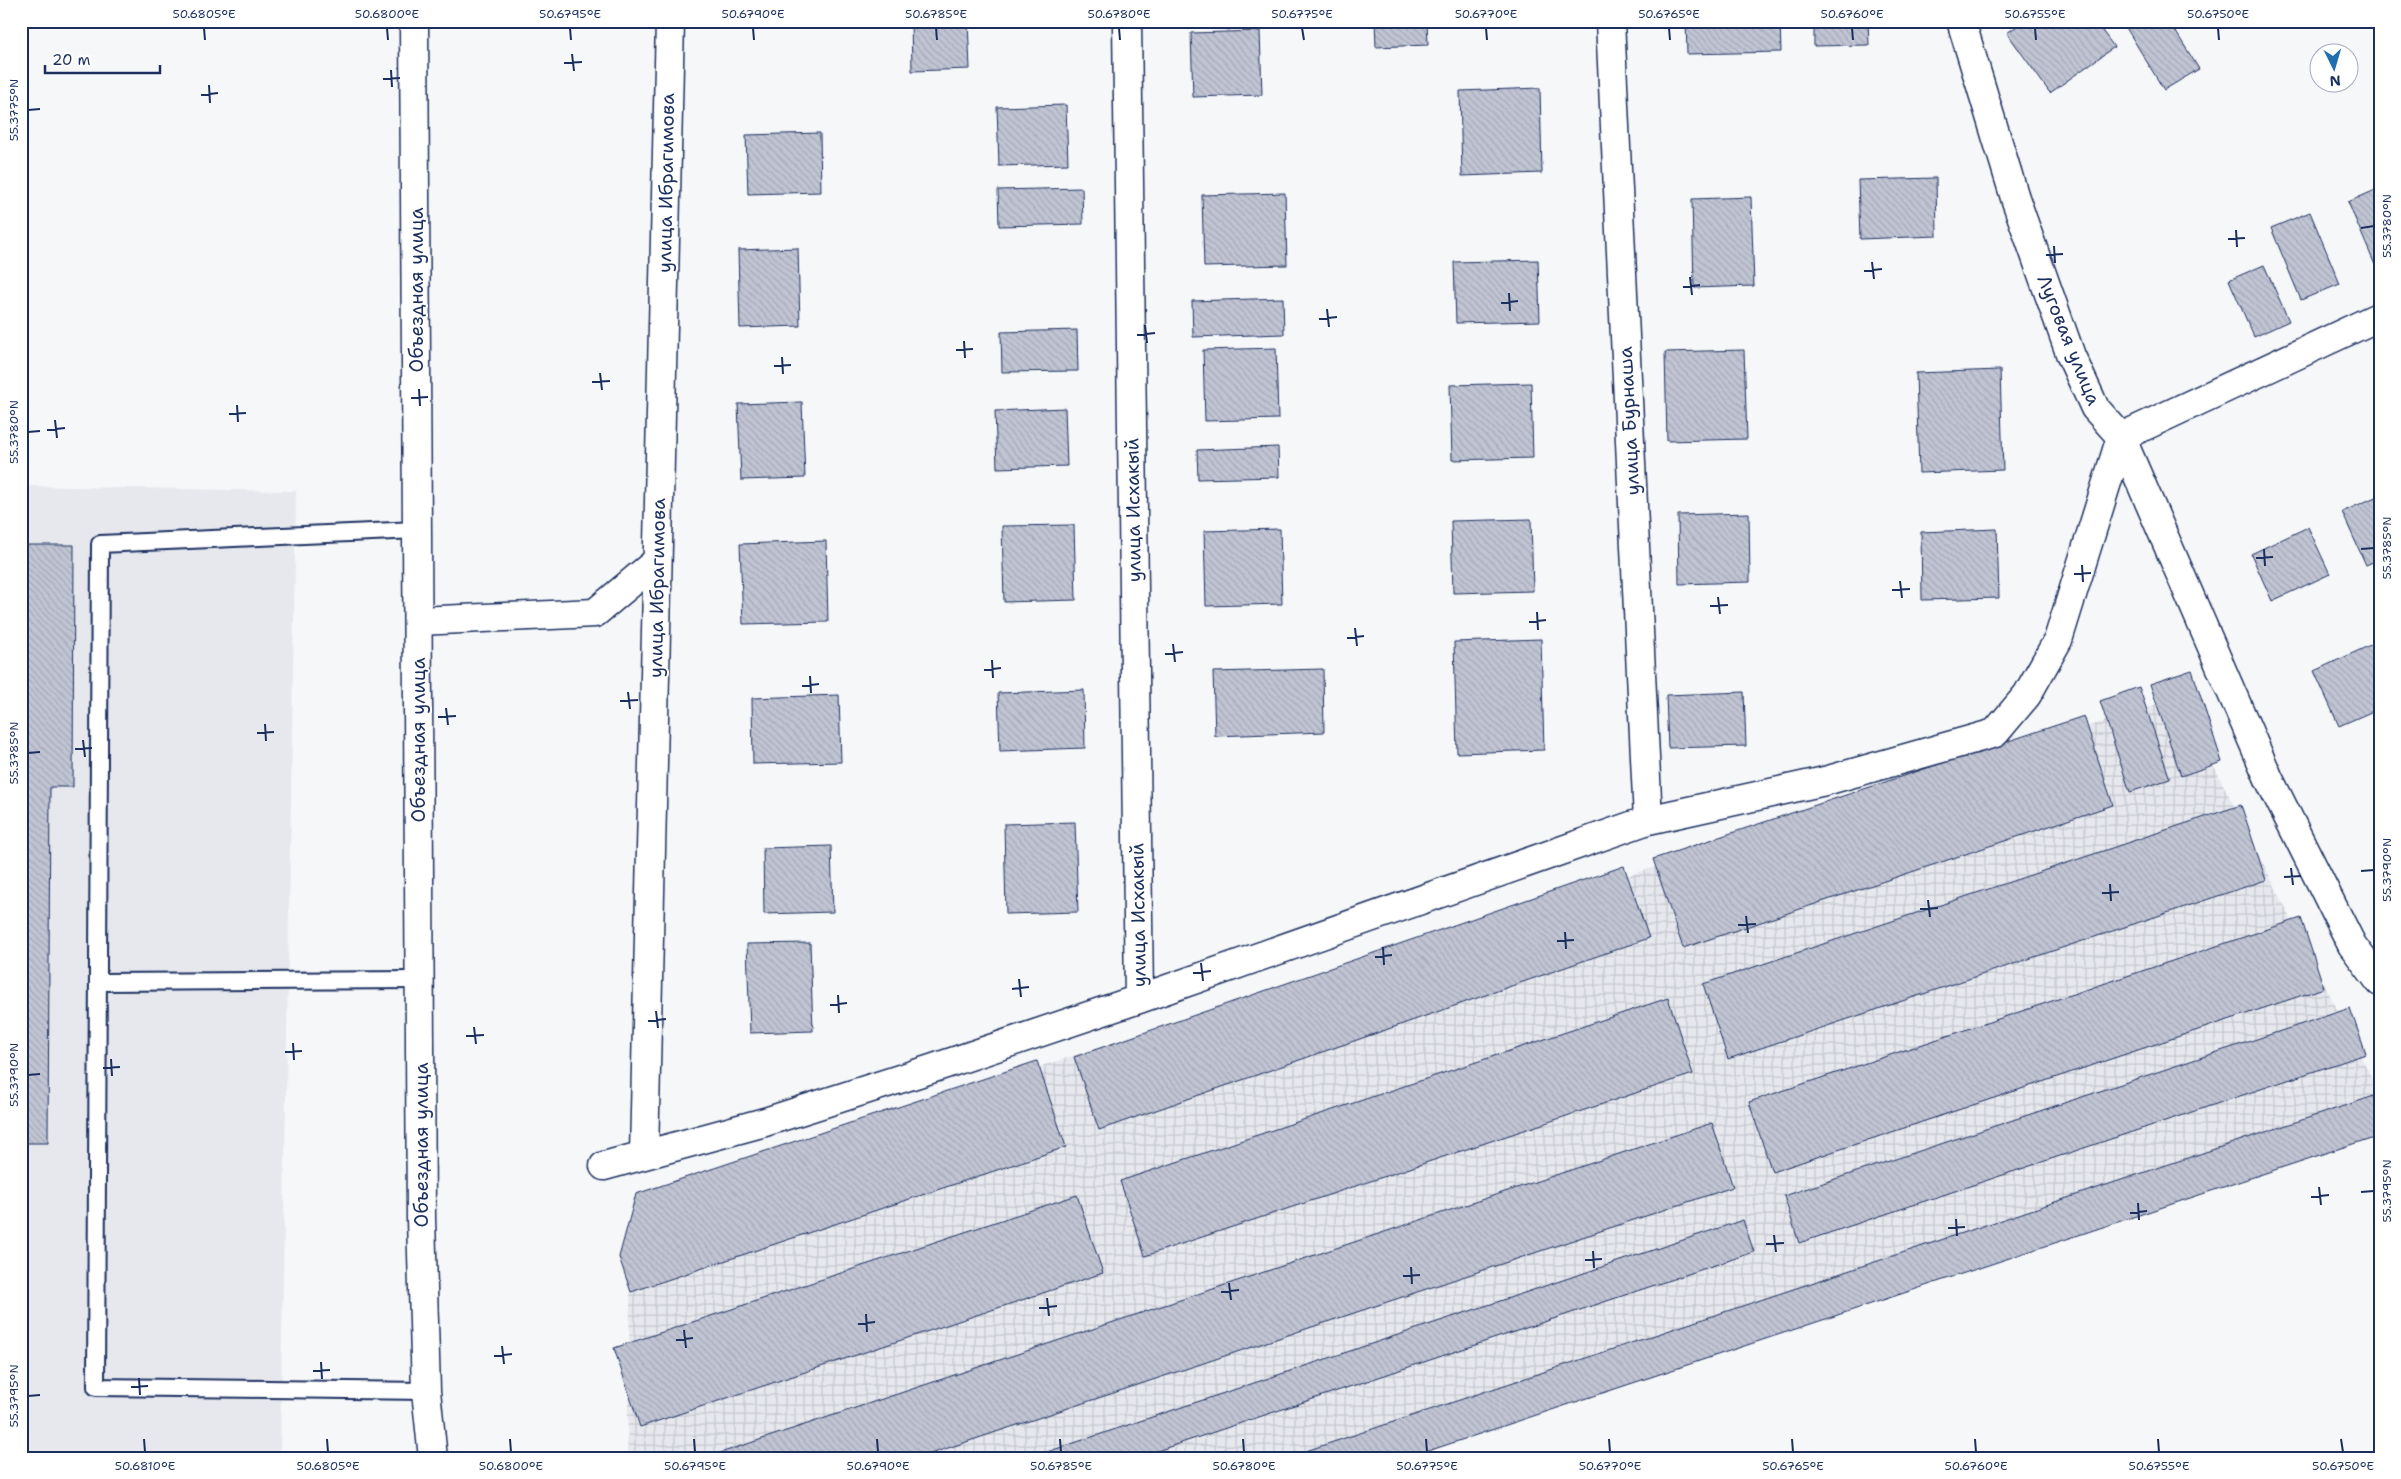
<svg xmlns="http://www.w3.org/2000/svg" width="2401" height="1479" font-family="'Shantell Sans',sans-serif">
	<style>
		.built { fill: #e6e8ee }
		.industrial { fill: url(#industrial-grid) }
		.building { fill: url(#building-back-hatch); stroke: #1b2f5e }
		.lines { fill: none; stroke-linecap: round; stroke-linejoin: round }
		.service-casing { stroke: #1b2f5e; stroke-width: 20 }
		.minor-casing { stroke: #1b2f5e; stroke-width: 31 }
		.tertiary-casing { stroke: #1b2f5e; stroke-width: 31 }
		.service { stroke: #fff; stroke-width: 16 }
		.minor { stroke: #fff; stroke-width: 28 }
		.tertiary { stroke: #fff; stroke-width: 28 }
		.ticks { fill: none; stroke: #1b2f5e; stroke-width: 2 }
		.labels { text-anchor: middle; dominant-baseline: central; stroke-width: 4; stroke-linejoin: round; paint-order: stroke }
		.street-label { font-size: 19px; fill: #1b2f5e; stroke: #fff }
		.neatline { fill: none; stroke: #1b2f5e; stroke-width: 2 }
		.ticks-label { font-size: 12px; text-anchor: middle; fill: #1b2f5e }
	</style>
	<defs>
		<pattern id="industrial-grid" width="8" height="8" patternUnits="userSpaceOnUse" patternTransform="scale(1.25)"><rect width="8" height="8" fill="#e6e8ee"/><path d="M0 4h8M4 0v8" fill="none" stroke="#c5c7ce"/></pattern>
		<pattern id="building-back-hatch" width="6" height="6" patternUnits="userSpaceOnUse" patternTransform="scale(1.25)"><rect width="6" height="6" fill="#c0c4d3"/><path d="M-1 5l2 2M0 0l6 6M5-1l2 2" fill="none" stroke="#a4a9b8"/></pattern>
	</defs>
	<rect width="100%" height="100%" fill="#f6f7f9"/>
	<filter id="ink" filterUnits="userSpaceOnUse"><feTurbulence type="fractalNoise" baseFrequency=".02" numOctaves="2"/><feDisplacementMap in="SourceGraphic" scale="10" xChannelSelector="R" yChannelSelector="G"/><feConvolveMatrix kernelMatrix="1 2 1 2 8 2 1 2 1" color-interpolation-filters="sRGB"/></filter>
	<g filter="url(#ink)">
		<path class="built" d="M21 486 296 491 280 1458H21Z"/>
		<path class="industrial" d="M2179 697 2380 1094 1381 1458H627L632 1199Z"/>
		<path class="building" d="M911 21H968L970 69 912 71Z
			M1375 21H1427L1428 45 1376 47Z
			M1686 21H1780L1781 52 1687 54Z
			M1814 21H1868L1869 45 1814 46Z
			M2024 21H2095L2114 47 2050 93 2007 33Z
			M2122 21H2169L2199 69 2164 90Z
			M1260 31 1262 95 1193 97 1191 33Z
			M1540 88 1542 173 1462 176 1460 91Z
			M1066 105 1068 164 999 166 997 107Z
			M820 133 821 192 748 194 746 135Z
			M1936 178 1937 236 1860 239 1858 180Z
			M1082 188 1083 224 999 226 998 190Z
			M2380 188V263L2375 265 2348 202Z
			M1285 193 1287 265 1204 267 1202 195Z
			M1751 197 1754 286 1694 288 1692 199Z
			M2310 212 2340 284 2301 300 2271 228Z
			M798 248 800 326 740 328 738 250Z
			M1538 260 1540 321 1456 323 1454 262Z
			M2264 265 2289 321 2254 337 2229 280Z
			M1283 298 1284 334 1193 337 1192 301Z
			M1077 330 1078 371 1002 372 1001 332Z
			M1276 348 1278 419 1205 421 1203 350Z
			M1744 350 1747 439 1667 441 1665 352Z
			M2000 370 2003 470 1919 473 1916 373Z
			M1531 383 1533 458 1452 460 1450 385Z
			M802 402 805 478 741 480 738 404Z
			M1065 408 1067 466 997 468 995 411Z
			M1278 447 1279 477 1198 479 1197 450Z
			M2380 495V559L2366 565 2342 512Z
			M1749 513 1750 582 1679 584 1678 515Z
			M1531 519 1533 591 1453 593 1451 521Z
			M1074 525 1076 600 1004 602 1002 526Z
			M2308 527 2330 574 2272 601 2251 554Z
			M1280 529 1282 604 1206 606 1204 531Z
			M1997 529 1999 598 1922 600 1921 532Z
			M826 541 828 622 743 624 740 544Z
			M21 545H74L73 787H50L48 1143H21Z
			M1541 639 1544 750 1457 753 1454 642Z
			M2377 642 2380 647V708L2339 726 2314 671Z
			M1323 669 1324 732 1215 736 1213 672Z
			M2192 670 2222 762 2181 776 2150 684Z
			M2139 687 2170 779 2130 792 2100 701Z
			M1084 690 1085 748 1000 751 998 693Z
			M1744 692 1746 746 1668 748 1666 695Z
			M839 695 841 762 753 764 752 698Z
			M2084 716 2113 805 1683 948 1653 859Z
			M2241 805 2266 880 1728 1059 1703 984Z
			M1075 822 1078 912 1006 914 1004 824Z
			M831 846 833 912 764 914 763 848Z
			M1624 866 1649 938 1099 1130 1074 1057Z
			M2301 918 2324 988 1772 1172 1749 1102Z
			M810 943 813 1031 750 1033 747 944Z
			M1668 998 1693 1074 1145 1256 1120 1181Z
			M2350 1008 2366 1054 1799 1243 1784 1196Z
			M1037 1061 1066 1147 631 1292 619 1257 636 1194Z
			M2380 1094V1135L1407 1458H1285Z
			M1712 1123 1733 1187 918 1458H705Z
			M1077 1195 1103 1273 640 1427 614 1348Z
			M1743 1220 1754 1252 1136 1458H1029Z"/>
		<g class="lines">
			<g class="service-casing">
				<path id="service" d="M417 530 100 544 96 1387 426 1391
					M98 982 419 980"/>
			</g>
			<g class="minor-casing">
				<path id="minor" d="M1127 21 1139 999
					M1610 21 1648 820
					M1961 21 2015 198 2071 356 2095 408 2121 437 2380 316
					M418 621 595 613 657 561
					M644 1155 670 21
					M604 1166 765 1122 931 1069 1139 999 1648 820 1825 781 1995 733 2027 695 2058 640 2121 437 2269 779 2352 945 2380 982"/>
			</g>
			<g class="tertiary-casing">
				<path id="tertiary" d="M414 21 421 1219 426 1391 433 1458"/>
			</g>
			<use href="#service" class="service"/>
			<use href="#minor" class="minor"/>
			<use href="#tertiary" class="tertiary"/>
		</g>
	</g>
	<path class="ticks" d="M204 28 205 40M387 28 388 40M570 28 571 40M753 28 754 40M936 28 937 40M1119 28 1120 40M1302 28 1304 40M1486 28 1487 40M1669 28 1670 40M1852 28 1853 40M2035 28 2036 40M2218 28 2219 40M572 54 574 71M564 63 582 62M391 70 392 87M383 79 400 78M209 85 210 103M201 95 218 93M28 110 40 109M2361 228 2374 226M2236 230 2237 247M2228 239 2245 238M2054 246 2055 263M2046 255 2063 254M1872 262 1874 279M1864 271 1882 269M1690 277 1692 295M1683 287 1700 285M1509 293 1510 311M1501 303 1518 301M1327 309 1329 327M1319 319 1337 317M1145 325 1147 343M1137 335 1155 333M964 341 965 358M956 350 973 349M782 357 783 374M774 366 791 365M600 373 602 390M592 382 610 381M419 389 420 406M411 398 428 397M237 405 238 422M229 414 246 413M55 420 57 438M47 430 65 428M28 432 40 431M2264 549 2265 566M2361 549 2374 548M2256 558 2273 557M2082 565 2083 582M2074 574 2091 573M1900 581 1902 598M1892 590 1910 589M1718 597 1720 614M1710 606 1728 605M1537 612 1538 630M1529 622 1546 620M1355 628 1357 646M1347 638 1364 636M1173 644 1175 662M1165 654 1183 652M992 660 993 678M984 670 1001 668M810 676 811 693M802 686 819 684M628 692 630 709M620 701 638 700M446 708 448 725M438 717 456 716M265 724 266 741M257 733 274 732M83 740 85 757M75 749 92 748M28 753 40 752M2291 868 2293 885M2361 871 2374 870M2284 877 2301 876M2110 884 2111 901M2102 893 2119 892M1928 900 1930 917M1920 909 1938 908M1746 916 1748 933M1738 925 1756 924M1565 932 1566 949M1557 941 1574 940M1383 947 1384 965M1375 957 1392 955M1201 963 1203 981M1193 973 1211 971M1019 979 1021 997M1012 989 1029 987M838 995 839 1013M830 1005 847 1003M656 1011 658 1028M648 1021 666 1019M474 1027 476 1044M466 1036 484 1035M293 1043 294 1060M285 1052 302 1051M111 1059 112 1076M103 1068 120 1067M28 1075 40 1074M2319 1187 2321 1205M2361 1192 2374 1191M2311 1197 2329 1195M2138 1203 2139 1220M2130 1213 2147 1211M1956 1219 1957 1236M1948 1228 1965 1227M1774 1235 1776 1252M1766 1244 1784 1243M1593 1251 1594 1268M1585 1260 1602 1259M1411 1267 1412 1284M1403 1276 1420 1275M1229 1283 1231 1300M1221 1292 1239 1290M1047 1298 1049 1316M1039 1308 1057 1306M866 1314 867 1332M858 1324 875 1322M684 1330 686 1348M676 1340 693 1338M502 1346 504 1364M494 1356 512 1354M321 1362 322 1379M313 1371 330 1370M139 1378 140 1395M131 1387 148 1386M28 1396 40 1395M144 1439 145 1452M327 1439 328 1452M510 1439 511 1452M694 1439 695 1452M877 1439 878 1452M1060 1439 1061 1452M1243 1439 1244 1452M1426 1439 1427 1452M1609 1439 1610 1452M1792 1439 1793 1452M1975 1439 1976 1452M2158 1439 2159 1452M2341 1439 2343 1452"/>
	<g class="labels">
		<g class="street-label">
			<text transform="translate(666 183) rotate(-89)">улица Ибрагимова</text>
			<text transform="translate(416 290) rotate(-90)">Объездная улица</text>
			<text transform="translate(2069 340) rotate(68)">Луговая улица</text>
			<text transform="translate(1629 421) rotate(-93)">улица Бурнаша</text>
			<text transform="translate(1133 510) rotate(-91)">улица Исхакый</text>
			<text transform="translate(657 588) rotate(-89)">улица Ибрагимова</text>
			<text transform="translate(418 740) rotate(-90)">Объездная улица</text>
			<text transform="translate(1138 915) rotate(-91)">улица Исхакый</text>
			<text transform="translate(421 1145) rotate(-90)">Объездная улица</text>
		</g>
	</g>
	<rect width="2401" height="1479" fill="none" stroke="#fff" stroke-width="55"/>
	<g transform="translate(2334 68) rotate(175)"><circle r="24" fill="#ffffff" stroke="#a4acbf"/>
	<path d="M0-4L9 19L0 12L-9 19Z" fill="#1f6fb2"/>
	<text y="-8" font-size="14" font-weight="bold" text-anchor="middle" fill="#1b2f5e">N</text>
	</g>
	<path d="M45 65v8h115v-8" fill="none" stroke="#1b2f5e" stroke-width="2.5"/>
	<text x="52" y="65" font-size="15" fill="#1b2f5e" stroke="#ffffff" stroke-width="4" paint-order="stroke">20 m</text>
	<rect x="28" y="28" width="2346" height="1424" class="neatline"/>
	<g class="ticks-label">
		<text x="204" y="18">50.6805°E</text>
		<text x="387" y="18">50.6800°E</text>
		<text x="570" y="18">50.6795°E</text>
		<text x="753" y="18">50.6790°E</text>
		<text x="936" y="18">50.6785°E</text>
		<text x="1119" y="18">50.6780°E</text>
		<text x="1302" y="18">50.6775°E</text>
		<text x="1486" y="18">50.6770°E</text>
		<text x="1669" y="18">50.6765°E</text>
		<text x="1852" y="18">50.6760°E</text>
		<text x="2035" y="18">50.6755°E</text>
		<text x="2218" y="18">50.6750°E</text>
		<text transform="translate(14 110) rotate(-90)" y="4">55.3775°N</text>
		<text transform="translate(2387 226) rotate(-90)" y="4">55.3780°N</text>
		<text transform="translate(14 432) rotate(-90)" y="4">55.3780°N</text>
		<text transform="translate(2387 548) rotate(-90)" y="4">55.3785°N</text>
		<text transform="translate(14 753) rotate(-90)" y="4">55.3785°N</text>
		<text transform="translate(2387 870) rotate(-90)" y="4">55.3790°N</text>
		<text transform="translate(14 1075) rotate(-90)" y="4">55.3790°N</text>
		<text transform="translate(2387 1191) rotate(-90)" y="4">55.3795°N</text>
		<text transform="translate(14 1396) rotate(-90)" y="4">55.3795°N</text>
		<text x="145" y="1470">50.6810°E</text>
		<text x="328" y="1470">50.6805°E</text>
		<text x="511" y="1470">50.6800°E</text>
		<text x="695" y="1470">50.6795°E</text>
		<text x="878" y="1470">50.6790°E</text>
		<text x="1061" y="1470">50.6785°E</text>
		<text x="1244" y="1470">50.6780°E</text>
		<text x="1427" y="1470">50.6775°E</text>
		<text x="1610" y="1470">50.6770°E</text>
		<text x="1793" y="1470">50.6765°E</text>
		<text x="1976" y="1470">50.6760°E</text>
		<text x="2159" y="1470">50.6755°E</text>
		<text x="2343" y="1470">50.6750°E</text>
	</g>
</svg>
